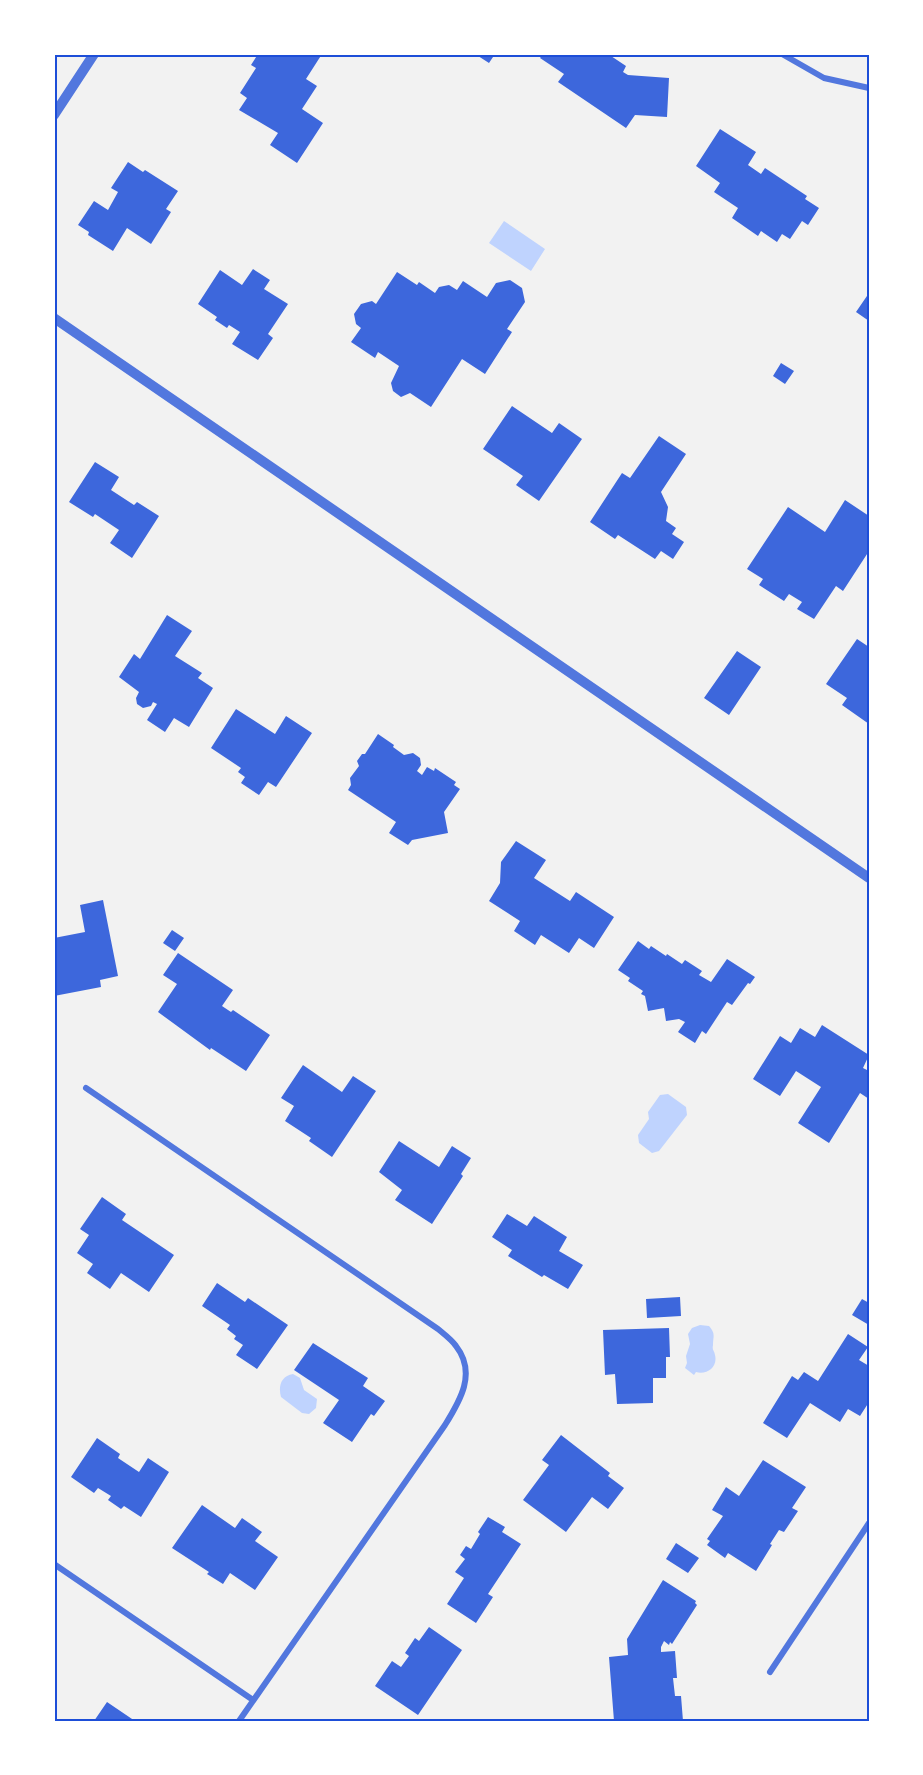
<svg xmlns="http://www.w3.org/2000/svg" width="923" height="1775" font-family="'Open Sans',sans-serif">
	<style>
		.water { fill: #bfd3fe }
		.building { fill: #3d67dc }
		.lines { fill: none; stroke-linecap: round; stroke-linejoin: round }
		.minor { stroke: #5277de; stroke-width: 6 }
		.tertiary { stroke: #5277de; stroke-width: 10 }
		.neatline { fill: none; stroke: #1d4ed8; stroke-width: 2 }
	</style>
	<rect width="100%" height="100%" fill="#f2f2f2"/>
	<path class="water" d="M504 221 545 249 531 271 489 243Z
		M668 1094 686 1107 687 1115 659 1151 652 1153 639 1143 638 1135 649 1119 648 1112 660 1095Z
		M700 1325 709 1326C716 1334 713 1336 713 1345 712 1351 714 1349 715 1355 718 1367 707 1375 696 1372L694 1375 685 1368 687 1363 686 1356 690 1344 688 1334 692 1328Z
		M293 1374 300 1378 304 1390 317 1399 316 1408 309 1414 302 1413 281 1397C278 1386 281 1376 293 1374Z"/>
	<path class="building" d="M258 54H322L306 79 317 86 302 109 323 123 297 163 270 145 278 133 239 110 247 98 240 93 256 68 251 65Z
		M475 54H495L489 63Z
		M543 54H608L626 66 623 72 628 75 669 78 667 117 635 115 626 128 558 82 564 74 540 58Z
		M720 129 756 152 748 165 761 174 765 168 807 196 805 199 819 208 808 225 802 221 790 239 782 234 777 242 761 231 758 236 732 218 738 208 714 192 720 183 696 166Z
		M128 162 143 172 145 170 178 191 166 209 171 212 151 244 127 228 113 251 88 235 89 232 78 225 94 201 108 210 118 192 111 188Z
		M253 269 270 280 264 289 288 304 268 334 273 338 258 360 232 344 240 332 229 325 227 328 215 320 217 317 198 304 220 270 242 285Z
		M397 272 417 285 419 282 435 293 439 287 449 285 457 290 463 281 487 297 496 283 510 280 522 288 525 302 507 329 512 332 485 374 462 359 431 407 410 393 401 397 393 391 391 383 399 366 378 352 375 358 351 342 361 328 356 324 354 314 361 304 372 301 376 304Z
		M869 293V321L856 312Z
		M781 363 794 371 785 384 773 376Z
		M512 406 552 433 559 423 582 439 539 501 516 485 523 476 483 449Z
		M659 436 686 454 661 492 668 507 666 521 676 528 672 534 684 542 673 559 661 551 655 559 618 535 615 539 590 522 622 473 630 478Z
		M95 462 119 477 111 490 134 505 137 502 159 516 132 558 110 543 119 530 95 514 93 517 69 502Z
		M845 500 869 516V540L867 543 869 545V551L843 591 836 586 814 619 797 609 802 602 789 594 784 601 759 585 763 579 747 569 788 507 825 532Z
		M167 615 192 631 175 656 202 673 198 678 213 688 189 727 174 718 165 732 147 720 157 704 153 702 151 706 143 708 137 704 136 698 139 692 119 677 134 654 140 659Z
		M857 639 869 647V724L842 705 847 698 826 684Z
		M737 651 761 667 729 715 704 698Z
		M236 709 275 734 286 716 312 733 276 787 268 782 259 795 241 783 245 777 238 772 241 768 211 748Z
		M378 734 394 745 393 747 404 755 413 753 420 758 421 765 417 771 422 775 427 767 434 771 435 768 456 782 454 785 460 789 444 812 448 833 412 840 408 845 389 833 396 822 348 790 351 785 350 778 359 766 357 761 362 754H365Z
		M516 841 546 860 534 878 570 901 576 892 614 917 594 948 579 938 569 953 541 935 535 945 514 931 520 921 489 901 500 883 501 862Z
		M103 900 118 976 100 980 101 987 54 996V938L85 932 80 905Z
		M172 930 184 938 175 951 163 943Z
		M638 941 649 949 651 946 666 956 667 954 682 964 685 960 702 971 699 975 711 982 727 959 755 977 750 984 748 983 732 1005 727 1002 706 1034 702 1031 695 1043 678 1032 685 1022 679 1019 666 1021 664 1008 648 1011 645 996 641 994 643 991 628 981 630 978 618 970Z
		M178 953 233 990 222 1006 231 1012 233 1010 270 1035 246 1071 211 1048 210 1050 158 1012 177 984 163 975Z
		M822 1025 869 1055 863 1068 869 1071V1099L860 1093 829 1143 798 1123 821 1087 796 1071 780 1096 753 1079 780 1036 791 1043 800 1028 815 1037Z
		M303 1065 342 1092 353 1076 376 1091 332 1157 309 1141 311 1138 285 1121 294 1106 281 1098Z
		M399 1141 439 1167 452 1146 471 1158 461 1174 463 1176 432 1224 395 1200 402 1190 379 1172Z
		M102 1197 126 1214 122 1220 174 1255 149 1292 121 1273 110 1289 87 1273 93 1264 77 1253 89 1235 80 1229Z
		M507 1214 527 1226 534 1216 567 1237 559 1251 583 1265 568 1289 544 1275 542 1277 508 1256 512 1250 492 1237Z
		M217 1283 245 1302 248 1298 288 1325 257 1369 236 1355 243 1345 234 1339 236 1336 227 1329 230 1325 202 1306Z
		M680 1297 681 1316 647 1318 646 1299Z
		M862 1299 869 1303V1325L852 1315Z
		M669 1328 670 1357H666V1378H653V1403L617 1404 615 1374 605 1375 603 1330Z
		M848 1334 868 1347 859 1360 869 1366V1402L860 1416 848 1409 840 1422 810 1403 787 1438 763 1423 792 1376 798 1380 804 1372 818 1381Z
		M313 1343 368 1378 363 1386 385 1401 374 1416 371 1414 352 1442 323 1423 339 1400 294 1370Z
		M561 1435 610 1473 608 1476 624 1488 608 1509 592 1497 566 1532 523 1500 549 1465 542 1460Z
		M97 1438 120 1454 118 1458 139 1472 148 1458 169 1472 141 1517 124 1506 121 1509 108 1500 111 1496 98 1488 94 1493 71 1477Z
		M763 1460 806 1487 792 1508 798 1511 784 1532 779 1530 770 1544 772 1545 756 1571 728 1553 725 1558 707 1545 710 1541 707 1539 723 1516 712 1510 726 1487 739 1496Z
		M202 1505 235 1528 242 1518 262 1532 255 1541 278 1557 255 1590 230 1573 223 1584 207 1574 209 1572 172 1548Z
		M488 1517 505 1527 502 1532 521 1544 488 1594 493 1597 476 1623 447 1604 464 1578 455 1572 465 1559 460 1555 466 1546 471 1549 480 1534 478 1532Z
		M676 1543 699 1558 688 1573 666 1559Z
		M663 1580 696 1601 695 1603 697 1605 672 1644 670 1642 669 1645 664 1641 661 1647V1652L675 1651 677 1678H673L675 1696H681L683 1721H614L609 1657 628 1655 627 1639Z
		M429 1627 462 1650 418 1715 375 1686 392 1661 401 1667 409 1656 405 1653 415 1638 419 1641Z
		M107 1702 135 1721H94Z"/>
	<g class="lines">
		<path class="minor" d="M782 54 824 78 869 88
			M86 1088 438 1329C444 1334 452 1340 456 1346 477 1373 460 1401 445 1425L239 1721
			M54 1564 253 1700
			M770 1672 869 1523"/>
		<path class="tertiary" d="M54 115 94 54
			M54 318 869 878"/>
	</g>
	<rect width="923" height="1775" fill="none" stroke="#ffffff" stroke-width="111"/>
	<rect x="56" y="56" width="812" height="1664" class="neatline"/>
</svg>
